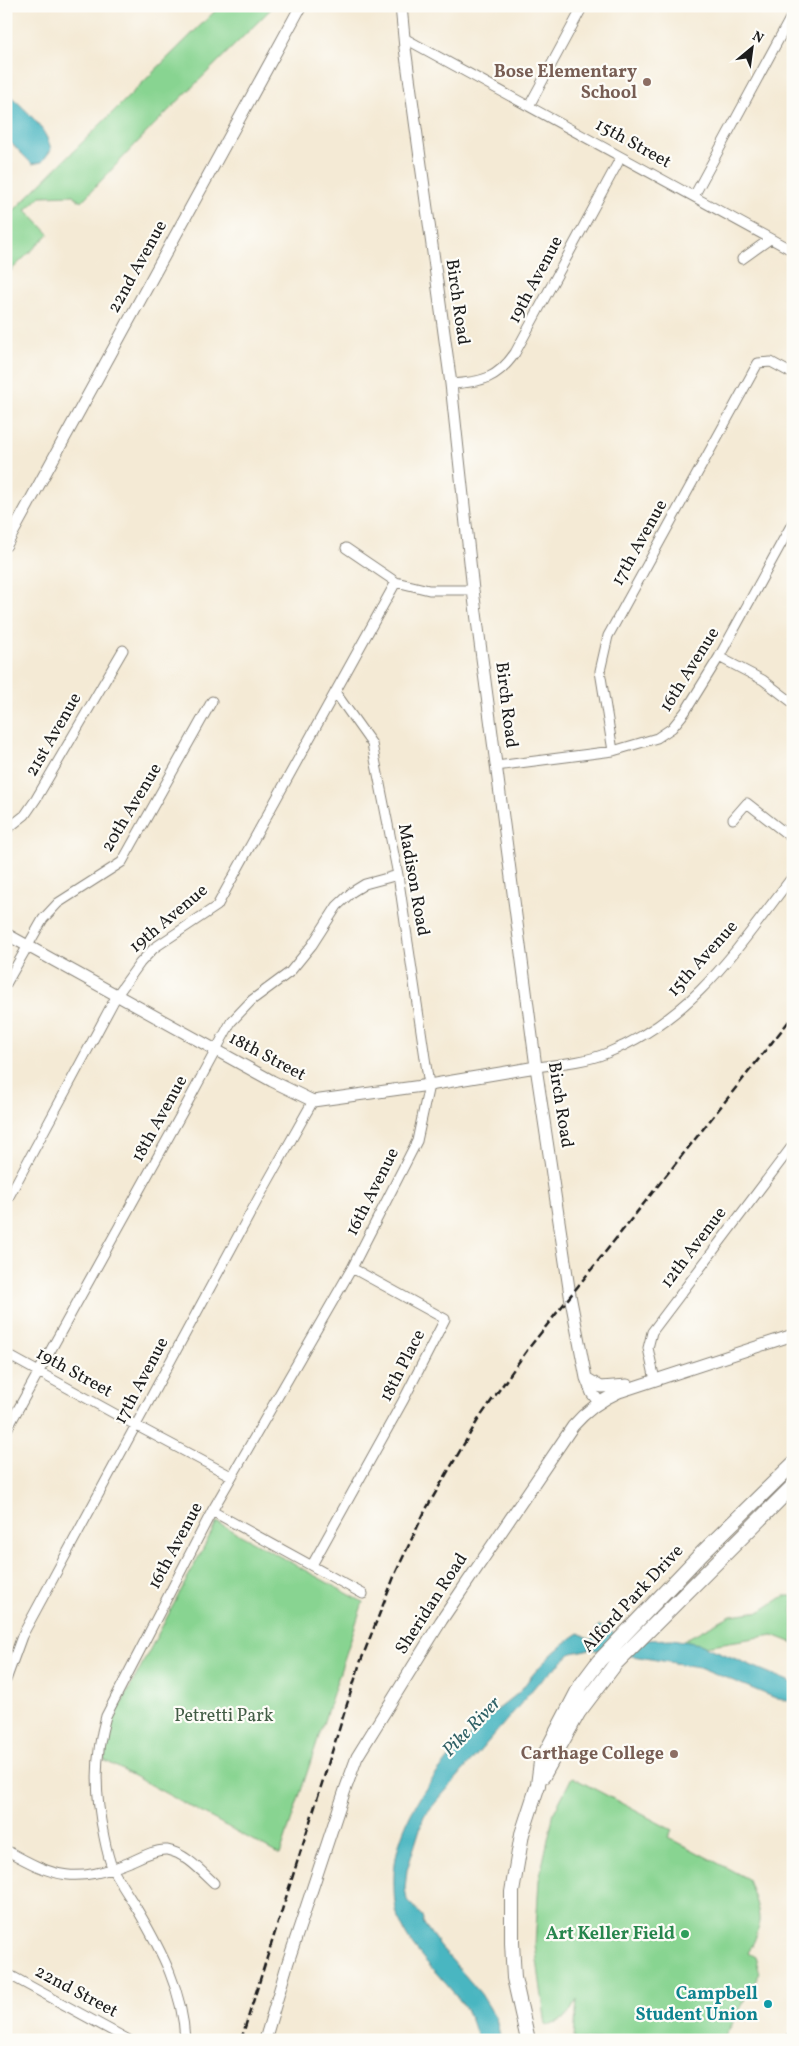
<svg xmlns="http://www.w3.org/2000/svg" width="799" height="2046" font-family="Vollkorn,serif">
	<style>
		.green { fill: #88d491; stroke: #527856 }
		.water { fill: #48b6c1; stroke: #32696e }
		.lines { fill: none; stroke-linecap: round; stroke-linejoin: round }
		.street-casing { stroke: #888378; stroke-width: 11 }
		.secondary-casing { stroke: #888378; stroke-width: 13 }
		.primary-casing { stroke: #888378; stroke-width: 16 }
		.street { stroke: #fff; stroke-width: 9 }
		.secondary { stroke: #fff; stroke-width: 11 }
		.primary { stroke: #fff; stroke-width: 14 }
		.rail { stroke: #1c1c1c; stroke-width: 2.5; stroke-dasharray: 8 4; stroke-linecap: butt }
		.education-dot { fill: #8d6e63; stroke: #fdfcf7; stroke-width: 2 }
		.leisure-dot { fill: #2e9e5b; stroke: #fdfcf7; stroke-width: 2 }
		.culture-dot { fill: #0f9aa8; stroke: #fdfcf7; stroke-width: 2 }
		.labels { text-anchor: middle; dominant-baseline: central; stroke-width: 4.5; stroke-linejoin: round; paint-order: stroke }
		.education-label { font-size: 18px; font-weight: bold; fill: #785e54; stroke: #fdfcf7; text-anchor: end }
		.street-label { font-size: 18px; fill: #1c1c1c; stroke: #fdfcf7 }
		.park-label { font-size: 18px; fill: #425c45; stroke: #fdfcf7 }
		.leisure-label { font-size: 18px; font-weight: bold; fill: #27864d; stroke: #fdfcf7; text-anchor: end }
		.culture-label { font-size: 18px; font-weight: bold; fill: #0d838f; stroke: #fdfcf7; text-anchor: end }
		.water-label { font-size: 19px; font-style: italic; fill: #306166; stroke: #fdfcf7 }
	</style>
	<rect width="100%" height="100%" fill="#fdfcf7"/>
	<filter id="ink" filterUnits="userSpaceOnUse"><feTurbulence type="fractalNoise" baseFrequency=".02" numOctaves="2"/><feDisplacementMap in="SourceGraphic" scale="10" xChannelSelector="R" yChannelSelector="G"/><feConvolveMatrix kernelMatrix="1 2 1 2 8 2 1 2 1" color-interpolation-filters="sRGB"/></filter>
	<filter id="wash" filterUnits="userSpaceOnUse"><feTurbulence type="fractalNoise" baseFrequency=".0096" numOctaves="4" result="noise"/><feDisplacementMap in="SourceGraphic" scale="20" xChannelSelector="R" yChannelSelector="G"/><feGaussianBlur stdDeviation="1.12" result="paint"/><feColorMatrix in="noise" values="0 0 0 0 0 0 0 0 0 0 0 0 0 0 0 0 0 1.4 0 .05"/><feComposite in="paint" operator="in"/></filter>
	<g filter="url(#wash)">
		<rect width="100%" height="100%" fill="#f4ead5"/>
		<path class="green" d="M220 6H274L151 128 81 202 73 195 41 196 26 210 49 234 6 275V218Z
			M217 1522 363 1602 280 1855 104 1760 108 1737 114 1718Z
			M784 1596H793V1643L773 1635 705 1646 682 1641 731 1615 761 1611Z
			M572 1777 672 1830 668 1837 748 1879C759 1911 766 1922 748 1953L755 1957 760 1973 723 2040H577L574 2038 577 2000 566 2018 546 2026 535 1945 539 1880 554 1812Z"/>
		<path class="water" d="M6 92C23 107 47 128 51 150L42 162 32 164 6 138Z
			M599 1625 613 1633 646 1640 672 1639 700 1644 793 1683V1702L778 1699 699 1667 590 1649 572 1653 537 1684 518 1707 424 1816 407 1870 405 1888 407 1900 422 1916 424 1924 439 1945 481 1994 496 2018 501 2040H478C474 2031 472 2020 467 2011 447 1979 413 1956 399 1920 395 1910 394 1897 394 1886 391 1817 446 1757 493 1713 501 1707 509 1701 517 1694 523 1688 528 1680 534 1673 546 1659 563 1643 579 1633L591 1640 594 1638 596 1629Z"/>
	</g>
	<g filter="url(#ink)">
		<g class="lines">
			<g class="street-casing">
				<path id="street" d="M404 38 793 251
					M529 106 583 6
					M694 196 793 13
					M742 259 770 239
					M451 384C482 382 497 379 515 353L621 157
					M346 548 396 582 429 590H473
					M719 657 763 680 793 703
					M613 751 600 671 608 636 758 363 771 362 793 374
					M496 766 613 751 657 738 672 728 685 712 719 657 793 522
					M733 819 747 803 793 839
					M6 830 25 815 36 799 123 650
					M6 984 43 919 58 903 122 862 212 701
					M536 1067C560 1064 585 1062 607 1053 694 1018 738 947 793 876
					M6 1202 117 995 140 963 154 948 217 906 396 582
					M6 1354 137 1426 231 1476
					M655 1380 648 1348 652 1332 793 1145
					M6 1431 183 1111 231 1022 252 1000 290 972 312 945 337 906 352 892 365 884 398 875
					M212 1511 363 1594
					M312 1565 404 1399 445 1319 352 1268
					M6 1680 22 1636 258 1199 313 1101
					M6 1850C55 1878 76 1884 130 1862 141 1857 155 1849 167 1850 185 1853 201 1871 214 1883
					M6 1973 129 2040
					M185 2040C183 1991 161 1950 137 1909 129 1896 120 1883 113 1870 109 1860 106 1847 104 1837 95 1794 94 1758 106 1716L212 1511 352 1268 417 1141 429 1085 398 875 372 744 335 692
					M789 2040 793 2037"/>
			</g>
			<g class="secondary-casing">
				<path id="secondary" d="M401 6 405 48 451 384 473 590 536 1067 570 1295 586 1378 592 1393 599 1402
					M6 545 301 6
					M6 934 272 1081 313 1101 429 1085 536 1067
					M586 1378 601 1387 627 1385
					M265 2040 288 1962 345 1790 357 1757 441 1621 573 1426C586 1411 601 1400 619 1392L793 1335"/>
			</g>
			<g class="primary-casing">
				<path id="primary" d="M543 1776 578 1713 616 1663 793 1486
					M528 2040 514 1978 512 1943V1892L522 1834 538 1785 541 1762 581 1685 599 1661 702 1553 793 1464"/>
			</g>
			<use href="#street" class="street"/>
			<use href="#secondary" class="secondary"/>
			<use href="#primary" class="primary"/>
			<path class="rail" d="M241 2040 360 1663 396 1572 426 1509 478 1420 528 1349 793 1016"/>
		</g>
	</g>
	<g class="education-dot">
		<circle cx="647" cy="82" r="5"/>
		<circle cx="674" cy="1754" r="5"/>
	</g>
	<circle class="leisure-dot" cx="685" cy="1934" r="5"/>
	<circle class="culture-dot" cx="768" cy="2004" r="5"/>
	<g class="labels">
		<g class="education-label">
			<text x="637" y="72">Bose Elementary<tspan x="637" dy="21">School</tspan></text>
			<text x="664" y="1754">Carthage College</text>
		</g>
		<g class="street-label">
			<text transform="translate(633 144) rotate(29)">15th Street</text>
			<text transform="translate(138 267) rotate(-61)">22nd Avenue</text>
			<text transform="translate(536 280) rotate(-62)">19th Avenue</text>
			<text transform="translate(457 302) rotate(82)">Birch Road</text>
			<text transform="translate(640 543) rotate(-61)">17th Avenue</text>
			<text transform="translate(690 670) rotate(-58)">16th Avenue</text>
			<text transform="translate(506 705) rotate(83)">Birch Road</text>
			<text transform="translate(54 735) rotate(-60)">21st Avenue</text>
			<text transform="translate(132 808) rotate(-59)">20th Avenue</text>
			<text transform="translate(413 880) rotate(80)">Madison Road</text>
			<text transform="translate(169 919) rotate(-40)">19th Avenue</text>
			<text transform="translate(703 959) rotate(-48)">15th Avenue</text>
			<text transform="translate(267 1057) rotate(28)">18th Street</text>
			<text transform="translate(560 1105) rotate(81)">Birch Road</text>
			<text transform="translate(160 1119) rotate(-61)">18th Avenue</text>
			<text transform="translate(373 1192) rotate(-63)">16th Avenue</text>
			<text transform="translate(694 1248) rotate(-53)">12th Avenue</text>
			<text transform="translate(403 1366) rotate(-63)">18th Place</text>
			<text transform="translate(74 1373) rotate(29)">19th Street</text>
			<text transform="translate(142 1381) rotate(-62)">17th Avenue</text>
			<text transform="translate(176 1546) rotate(-62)">16th Avenue</text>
			<text transform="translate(633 1599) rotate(-47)">Alford Park Drive</text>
			<text transform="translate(432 1604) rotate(-57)">Sheridan Road</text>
			<text transform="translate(76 1992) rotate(28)">22nd Street</text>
		</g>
		<g class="park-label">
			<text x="224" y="1716">Petretti Park</text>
		</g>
		<g class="leisure-label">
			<text x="675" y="1934">Art Keller Field</text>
		</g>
		<g class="culture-label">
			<text x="758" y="1994">Campbell<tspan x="758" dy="21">Student Union</tspan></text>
		</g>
		<g class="water-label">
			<text transform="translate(472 1727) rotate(-46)">Pike River</text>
		</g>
	</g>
	<rect width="799" height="2046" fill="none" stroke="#fdfcf7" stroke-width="25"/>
	<g transform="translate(752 48) rotate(29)" stroke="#fdfcf7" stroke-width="4" paint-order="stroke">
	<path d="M0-4L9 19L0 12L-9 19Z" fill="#1c1c1c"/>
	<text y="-8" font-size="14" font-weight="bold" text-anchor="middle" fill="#1c1c1c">N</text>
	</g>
</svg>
